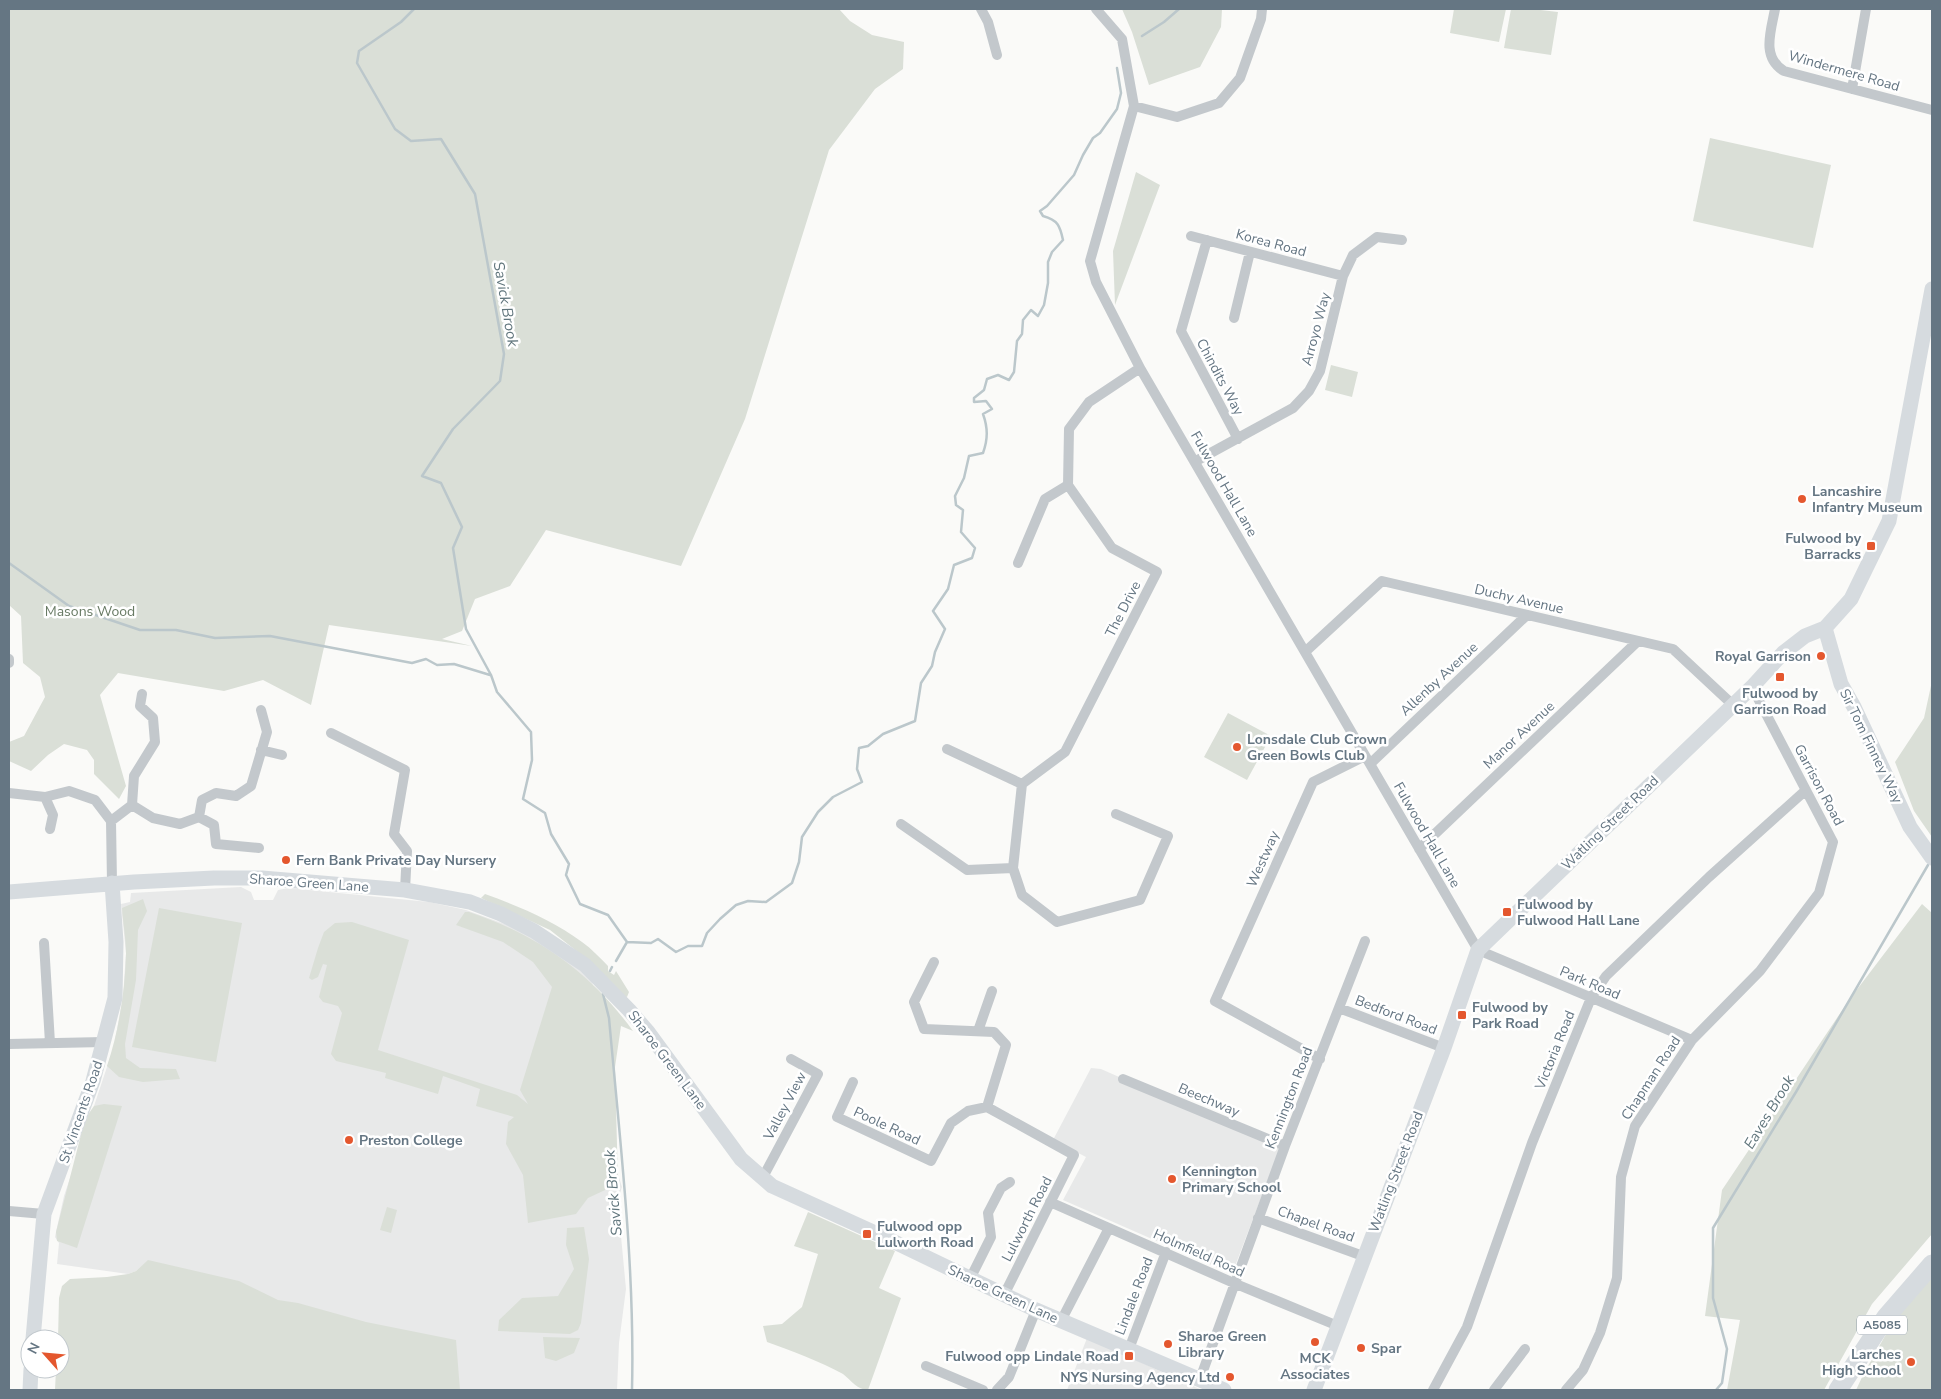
<svg xmlns="http://www.w3.org/2000/svg" width="1941" height="1399" font-family="'Nunito Sans',sans-serif">
	<style>
		.built { fill: #e8e9e9 }
		.green { fill: #dadfd7 }
		.lines { fill: none; stroke-linecap: round; stroke-linejoin: round }
		.stream { stroke: #bbc7cb; stroke-width: 2.5 }
		.street { stroke: #c3c8cc; stroke-width: 10 }
		.secondary { stroke: #d6dbdf; stroke-width: 15 }
		.highway { stroke: #d6dbdf; stroke-width: 19 }
		.poi-dot { fill: #e4572e; stroke: #fff; stroke-width: 2 }
		.labels { text-anchor: middle; dominant-baseline: central; stroke-width: 5; stroke-linejoin: round; paint-order: stroke }
		.shield { fill: #fff; stroke: #939fa8; stroke-width: 1 }
		.shield-label { font-size: 12px; font-weight: bold; fill: #657683 }
		.street-label { font-size: 14px; fill: #657683; stroke: #fff }
		.poi-label { font-size: 14px; font-weight: bold; fill: #657683; stroke: #fff; text-anchor: start }
		.park-label { font-size: 14px; fill: #687a64; stroke: #fff }
		.water-label { font-size: 15px; font-style: italic; fill: #60757c; stroke: #fff }
	</style>
	<rect width="100%" height="100%" fill="#fafaf8"/>
	<path class="built" d="M241 887 251 892 254 900H273L278 890 289 888 429 902 466 910 510 926 548 946 592 979 616 1168 622 1187 613 1215H619L626 1289 619 1343 617 1390H93L149 1260 136 1271 128 1274 57 1264 59 1243 55 1237 56 1232 64 1196 114 1046 123 996 126 953 121 904 130 902 131 893Z
		M1091 1068 1101 1069 1280 1148 1232 1274 1063 1200 1086 1157 1053 1140Z
		M1087 1338 1202 1390H1067Z"/>
	<path class="green" d="M9 9H839L850 21 872 35 904 42 903 69 875 89 829 150 745 419 681 566 546 530 510 586 475 599 462 631 442 639 472 646 329 625 311 705 263 680 224 691 118 673 100 695 126 786 119 799 94 774V760L87 750 64 744 48 755 31 771 9 761V742L24 736 45 697 40 677 23 663 21 616 9 605Z
		M1122 9H1222L1221 27 1200 67 1149 85 1132 32Z
		M1454 9H1506L1499 42 1450 33Z
		M1511 9H1532L1558 12 1551 55 1504 48Z
		M1710 138 1831 165 1813 248 1693 221Z
		M1136 172 1160 185 1115 305 1113 251Z
		M1331 365 1358 372 1352 397 1325 390Z
		M1932 681V837L1914 811 1895 762 1924 718Z
		M1228 713 1271 736 1247 780 1204 757Z
		M485 894C518 906 553 920 582 942 592 949 600 958 608 966V971L614 975 616 971 629 992 627 997 623 996 593 964 550 930 481 898Z
		M143 899 147 911 138 930 136 980 125 1044 126 1058 140 1068 176 1069 180 1079 143 1082 119 1077 107 1066C119 1030 125 992 126 954 126 939 123 923 122 908Z
		M1922 904 1932 913V1234L1872 1304 1824 1390H1727L1740 1320 1705 1316 1722 1190 1849 1000Z
		M159 908 242 923 216 1062 132 1047Z
		M465 912H469C538 935 590 972 633 1031L621 1026 615 1067 618 1184 588 1198 576 1214 528 1223 523 1175 506 1144 508 1122 514 1117 476 1106 480 1089 443 1076 438 1094 385 1078 386 1073 336 1061 331 1054 342 1013 338 1006 323 1002 319 997 327 965 323 964 318 977 312 980 309 978 318 948 324 932 335 923 352 922 409 940 378 1050 517 1095 528 1104 520 1090 552 987 533 962 503 942 456 925Z
		M104 1104 122 1106 77 1248 57 1241 56 1232 85 1119 94 1106Z
		M387 1207 397 1210 391 1233 380 1230Z
		M808 1212 895 1251 879 1288 901 1298 868 1390C857 1390 851 1380 843 1374 821 1362 790 1350 767 1342L763 1326 782 1324 802 1307 818 1254 794 1246Z
		M584 1227 589 1259 581 1323 578 1330 570 1334 498 1331 499 1320 522 1298 558 1296 574 1269 566 1245 567 1228Z
		M148 1260 239 1281 278 1300 298 1303 366 1322 456 1340 460 1390H55L56 1369H60V1339H58L59 1298 62 1286 70 1279 107 1277 128 1274 136 1271Z
		M1932 1274V1390H1856L1864 1373 1898 1313Z
		M543 1337 580 1338 574 1353 556 1361 545 1358Z"/>
	<g class="lines">
		<path class="stream" d="M414 9 401 22 359 51 357 63 395 129 411 141 441 139 475 194 504 354 500 381 453 429 422 476 441 483 462 527 453 548 466 629 491 675 497 692 531 732 532 760 523 799 545 813 551 834 569 864 566 875 580 904 608 915 627 942 616 961
			M1142 36 1164 22 1179 9
			M9 563 69 606 140 630H176L215 638 270 636 412 663 426 659 437 665 454 664 490 675
			M627 942 651 943 658 939 676 952 688 946H702L707 933 720 919 736 905 748 901 766 902 792 883 799 862 802 837 818 812 833 797 862 782 857 769 859 748 868 746 883 734 915 721 921 683 932 666 935 652 945 629 933 611 948 589 954 565 972 558 975 548 961 532 963 510 956 505 955 496 964 478 969 456 983 453C988 439 988 428 983 414L992 409 986 401 974 402V398L984 390 987 379 998 375 1009 380 1014 372 1017 341 1022 334 1023 320 1031 310 1038 316 1044 305 1048 283V262L1052 252 1063 240C1060 226 1058 220 1043 216L1040 211 1047 206 1074 175 1083 155 1093 138 1100 133 1117 109 1121 93 1117 68
			M610 971 612 967
			M603 994 609 1018C620 1142 635 1266 632 1390
			M1716 1390 1722 1383 1727 1349 1713 1298V1228L1796 1092 1928 865"/>
		<path class="street" d="M981 9 988 22 997 55
			M1096 9 1122 39 1134 106 1090 261 1096 282 1140 368 1478 950 1692 1040
			M1775 9C1771 31 1761 57 1784 71L1932 110
			M1852 89 1866 9
			M1134 106 1177 117 1219 103 1240 78 1261 19 1262 9
			M1191 236 1343 276
			M1207 240 1181 331 1238 439
			M1234 318 1250 252
			M1196 461 1293 408 1309 391 1320 371 1343 276 1353 255 1377 237 1402 240
			M1018 563 1045 499 1068 485
			M1305 652 1382 581 1673 649 1733 705
			M9 659V663
			M331 733 405 770 394 834 407 851 405 890
			M947 749 1022 784
			M261 750 282 755
			M1370 764 1527 615
			M9 793 45 797 69 791 95 800 111 821 112 883
			M45 797 53 815 50 829
			M132 805 153 818 180 824 199 817 214 825 216 844 259 848
			M199 817 202 800 216 793 236 796 251 786 267 732 261 710
			M111 821 132 805 134 776 155 742 153 718 140 706 142 694
			M901 824 967 870 1013 868 1022 784 1065 752 1157 572 1112 548 1068 485 1069 429 1089 402 1140 368
			M1419 849 1638 641
			M1013 868 1022 895 1057 922 1140 900 1168 836 1116 814
			M44 943 50 1043
			M934 962 914 1002 924 1029 994 1032 1006 1045 987 1107
			M1339 1008 1444 1048
			M978 1031 992 991
			M9 1044 104 1042
			M1320 1059 1215 1001 1313 782 1365 756
			M1123 1079 1285 1146
			M853 1082 837 1117 931 1161 951 1123 968 1111 987 1107 1074 1155 1004 1295
			M762 1179 818 1074 791 1059
			M1050 1202 1236 1284 1338 1326
			M9 1211 44 1214
			M1258 1218 1363 1256
			M970 1279 991 1237 988 1213 1001 1188 1010 1182
			M1061 1321 1109 1228
			M1129 1349 1166 1252
			M926 1366 983 1390
			M1200 1379 1285 1146 1365 941
			M997 1390 1009 1377 1036 1310
			M1433 1390 1467 1327 1532 1143 1591 998 1606 976 1709 877 1806 790
			M1494 1390 1525 1349
			M1566 1390 1583 1370 1600 1333 1617 1278 1621 1177 1635 1126 1692 1040 1760 971 1819 893 1833 842 1752 687"/>
		<path class="secondary" d="M1825 628 1841 684 1854 707 1910 827 1932 858
			M9 892 134 882 214 878H262L405 890 470 902 501 914 534 931 585 965 629 1010 648 1032 741 1159 772 1186 882 1236 1036 1310 1224 1390
			M33 1339 44 1214 93 1081 115 998 116 942 112 883
			M30 1390 31 1369
			M1314 1390 1444 1048 1478 950 1752 687 1783 653 1805 636 1825 628 1851 599 1889 521 1932 289"/>
		<path class="highway" d="M1838 1390 1886 1317 1932 1264"/>
	</g>
	<g class="poi-dot">
		<circle cx="1802" cy="499" r="5"/>
		<rect x="1866" y="541" width="10" height="10" rx="2.5"/>
		<circle cx="1821" cy="656" r="5"/>
		<rect x="1775" y="672" width="10" height="10" rx="2.5"/>
		<circle cx="1237" cy="747" r="5"/>
		<circle cx="286" cy="860" r="5"/>
		<rect x="1502" y="907" width="10" height="10" rx="2.5"/>
		<rect x="1457" y="1010" width="10" height="10" rx="2.5"/>
		<circle cx="349" cy="1140" r="5"/>
		<circle cx="1172" cy="1179" r="5"/>
		<rect x="862" y="1229" width="10" height="10" rx="2.5"/>
		<circle cx="1315" cy="1342" r="5"/>
		<circle cx="1168" cy="1344" r="5"/>
		<circle cx="1361" cy="1348" r="5"/>
		<rect x="1124" y="1351" width="10" height="10" rx="2.5"/>
		<circle cx="1911" cy="1362" r="5"/>
		<circle cx="1230" cy="1377" r="5"/>
	</g>
	<g class="labels">
		<rect class="shield" x="1857" y="1315.5" width="50" height="19" rx="4"/>
		<g class="shield-label">
			<text x="1882" y="1325">A5085</text>
		</g>
		<g class="street-label">
			<text transform="translate(1844 71) rotate(16)">Windermere Road</text>
			<text transform="translate(1271 243) rotate(15)">Korea Road</text>
			<text transform="translate(1316 329) rotate(-75)">Arroyo Way</text>
			<text transform="translate(1220 377) rotate(62)">Chindits Way</text>
			<text transform="translate(1224 484) rotate(60)">Fulwood Hall Lane</text>
			<text transform="translate(1519 599) rotate(13)">Duchy Avenue</text>
			<text transform="translate(1123 609) rotate(-63)">The Drive</text>
			<text transform="translate(1439 679) rotate(-43)">Allenby Avenue</text>
			<text transform="translate(1519 735) rotate(-43)">Manor Avenue</text>
			<text transform="translate(1871 746) rotate(64)">Sir Tom Finney Way</text>
			<text transform="translate(1819 785) rotate(62)">Garrison Road</text>
			<text transform="translate(1610 823) rotate(-44)">Watling Street Road</text>
			<text transform="translate(1427 835) rotate(60)">Fulwood Hall Lane</text>
			<text transform="translate(1263 859) rotate(-66)">Westway</text>
			<text transform="translate(309 883) rotate(4)">Sharoe Green Lane</text>
			<text transform="translate(1590 983) rotate(23)">Park Road</text>
			<text transform="translate(1396 1015) rotate(21)">Bedford Road</text>
			<text transform="translate(1555 1050) rotate(-68)">Victoria Road</text>
			<text transform="translate(667 1060) rotate(53)">Sharoe Green Lane</text>
			<text transform="translate(1651 1078) rotate(-57)">Chapman Road</text>
			<text transform="translate(1289 1098) rotate(-69)">Kennington Road</text>
			<text transform="translate(1209 1100) rotate(23)">Beechway</text>
			<text transform="translate(785 1106) rotate(-62)">Valley View</text>
			<text transform="translate(81 1112) rotate(-71)">St Vincents Road</text>
			<text transform="translate(887 1126) rotate(25)">Poole Road</text>
			<text transform="translate(1396 1172) rotate(-69)">Watling Street Road</text>
			<text transform="translate(1027 1219) rotate(-63)">Lulworth Road</text>
			<text transform="translate(1316 1224) rotate(20)">Chapel Road</text>
			<text transform="translate(1199 1253) rotate(24)">Holmfield Road</text>
			<text transform="translate(1003 1294) rotate(25)">Sharoe Green Lane</text>
			<text transform="translate(1134 1296) rotate(-69)">Lindale Road</text>
		</g>
		<g class="poi-label">
			<text x="1812" y="491">Lancashire<tspan x="1812" dy="16">Infantry Museum</tspan></text>
			<text x="1861" y="538" text-anchor="end">Fulwood by<tspan x="1861" dy="16">Barracks</tspan></text>
			<text x="1811" y="656" text-anchor="end">Royal Garrison</text>
			<text x="1780" y="693" text-anchor="middle">Fulwood by<tspan x="1780" dy="16">Garrison Road</tspan></text>
			<text x="1247" y="739">Lonsdale Club Crown<tspan x="1247" dy="16">Green Bowls Club</tspan></text>
			<text x="296" y="860">Fern Bank Private Day Nursery</text>
			<text x="1517" y="904">Fulwood by<tspan x="1517" dy="16">Fulwood Hall Lane</tspan></text>
			<text x="1472" y="1007">Fulwood by<tspan x="1472" dy="16">Park Road</tspan></text>
			<text x="359" y="1140">Preston College</text>
			<text x="1182" y="1171">Kennington<tspan x="1182" dy="16">Primary School</tspan></text>
			<text x="877" y="1226">Fulwood opp<tspan x="877" dy="16">Lulworth Road</tspan></text>
			<text x="1178" y="1336">Sharoe Green<tspan x="1178" dy="16">Library</tspan></text>
			<text x="1371" y="1348">Spar</text>
			<text x="1901" y="1354" text-anchor="end">Larches<tspan x="1901" dy="16">High School</tspan></text>
			<text x="1119" y="1356" text-anchor="end">Fulwood opp Lindale Road</text>
			<text x="1315" y="1358" text-anchor="middle">MCK<tspan x="1315" dy="16">Associates</tspan></text>
			<text x="1220" y="1377" text-anchor="end">NYS Nursing Agency Ltd</text>
		</g>
		<g class="park-label">
			<text x="90" y="611">Masons Wood</text>
		</g>
		<g class="water-label">
			<text transform="translate(506 304) rotate(80)">Savick Brook</text>
			<text transform="translate(1769 1112) rotate(-59)">Eaves Brook</text>
			<text transform="translate(613 1193) rotate(-95)">Savick Brook</text>
		</g>
	</g>
	<rect width="1941" height="1399" fill="none" stroke="#657683" stroke-width="20"/>
	<g transform="translate(45 1354) rotate(297)"><circle r="24" fill="#ffffff" stroke="#c1c8cd"/>
	<path d="M0-4L9 19L0 12L-9 19Z" fill="#e4572e"/>
	<text y="-8" font-size="14" font-weight="bold" text-anchor="middle" fill="#657683">N</text>
	</g>
</svg>
